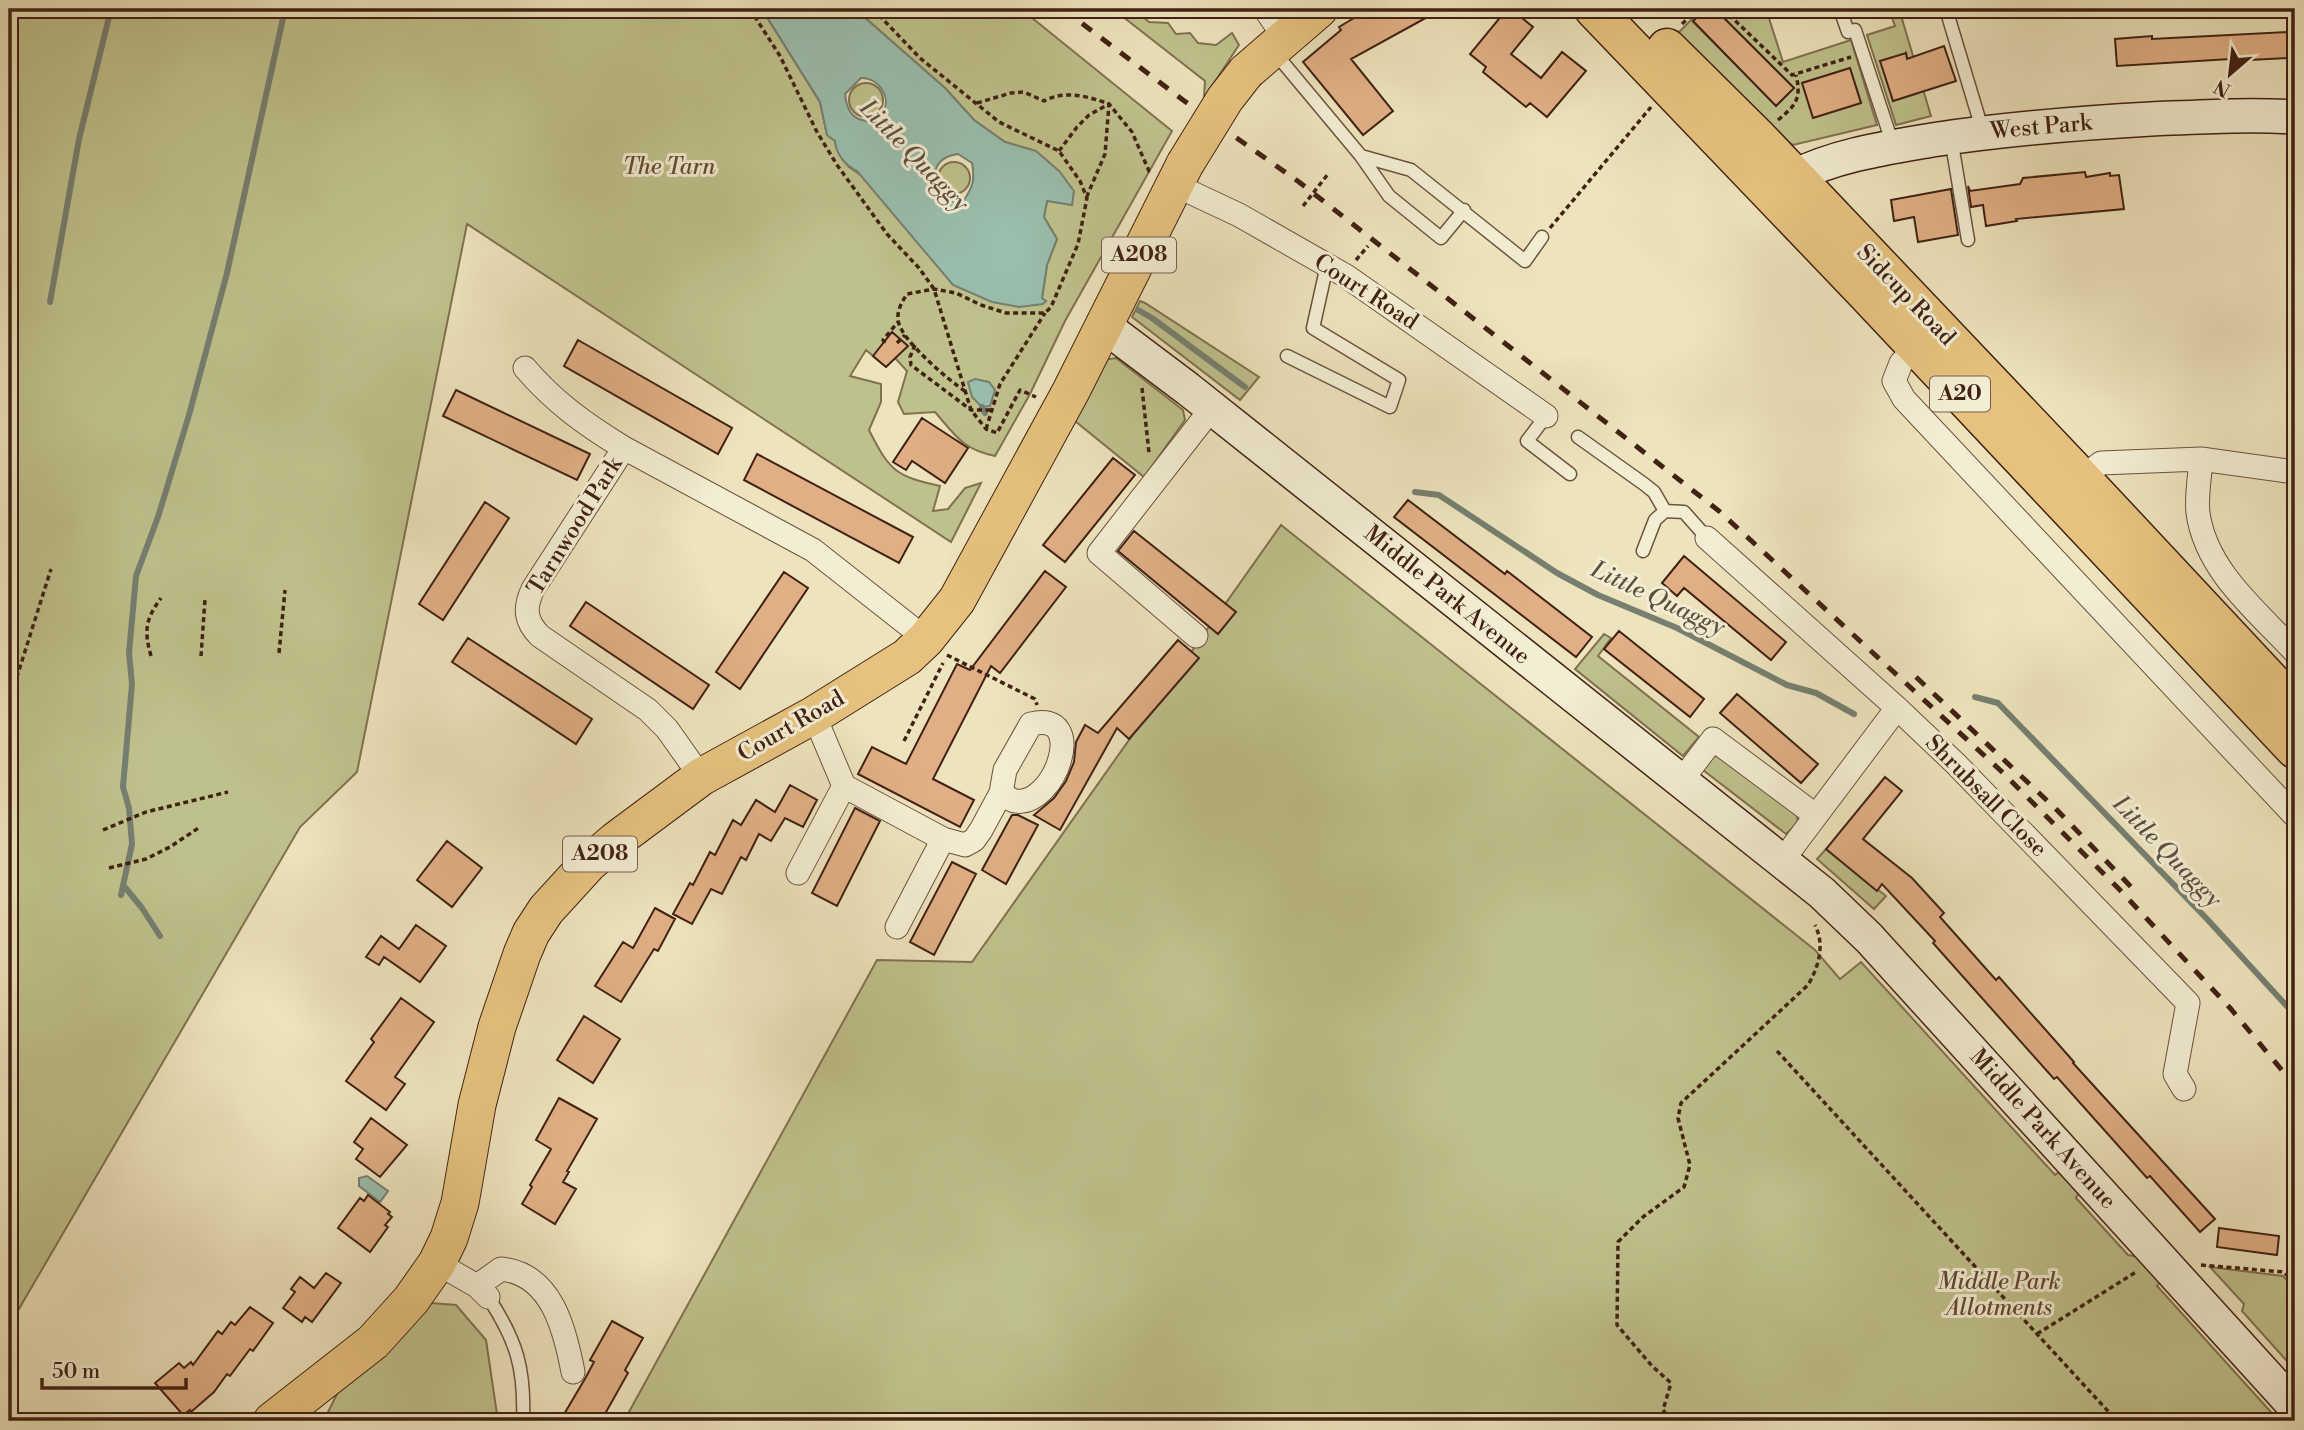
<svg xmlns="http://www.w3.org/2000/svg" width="2304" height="1430" font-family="'Libre Bodoni',serif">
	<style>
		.green { fill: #bfc18c; stroke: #807150; stroke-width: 2; fill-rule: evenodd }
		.water { fill: #9abead; stroke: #767f70; stroke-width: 2; fill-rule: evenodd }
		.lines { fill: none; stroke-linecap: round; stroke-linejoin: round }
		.stream { stroke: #767f70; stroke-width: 6 }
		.building { fill: #e0af85; stroke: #412114; stroke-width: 2 }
		.lane-casing { stroke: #6c523e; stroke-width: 15 }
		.street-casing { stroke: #6c523e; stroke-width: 25 }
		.secondary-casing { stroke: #412114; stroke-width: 36 }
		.primary-casing { stroke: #412114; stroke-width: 39 }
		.highway-casing { stroke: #412114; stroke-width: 41 }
		.path { stroke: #412114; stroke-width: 3.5; stroke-dasharray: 5 3.5; stroke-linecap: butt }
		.lane { stroke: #f3edd3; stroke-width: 12 }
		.street { stroke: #f3edd3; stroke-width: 23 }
		.secondary { stroke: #f3edd3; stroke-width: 33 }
		.primary { stroke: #e6c27e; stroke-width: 37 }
		.highway { stroke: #e6c27e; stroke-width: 38 }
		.rail { stroke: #412114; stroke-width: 5; stroke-dasharray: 12 12; stroke-linecap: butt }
		.primary-bridge-casing { stroke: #412114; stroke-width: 39; stroke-linecap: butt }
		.path-bridge { stroke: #412114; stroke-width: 3.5; stroke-dasharray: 5 3.5; stroke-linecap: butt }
		.primary-bridge { stroke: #e6c27e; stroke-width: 37 }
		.labels { text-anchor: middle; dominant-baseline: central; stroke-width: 6; stroke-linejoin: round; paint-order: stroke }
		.shield { fill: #f3edd3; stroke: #765e4d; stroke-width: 2 }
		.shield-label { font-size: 21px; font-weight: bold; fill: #412114 }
		.street-label { font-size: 23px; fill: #412114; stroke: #f3edd3 }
		.park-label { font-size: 23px; font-style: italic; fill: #604932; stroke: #f3edd3 }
		.water-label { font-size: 24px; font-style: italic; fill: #5c5042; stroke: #f3edd3 }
	</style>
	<rect width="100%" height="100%" fill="#ede3bc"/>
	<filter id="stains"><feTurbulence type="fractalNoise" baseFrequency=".00286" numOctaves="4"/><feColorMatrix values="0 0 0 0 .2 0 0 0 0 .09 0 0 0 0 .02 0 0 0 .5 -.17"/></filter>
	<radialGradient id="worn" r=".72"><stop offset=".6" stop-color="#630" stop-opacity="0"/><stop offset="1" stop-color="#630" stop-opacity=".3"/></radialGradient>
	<path class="green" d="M9 9H762L820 102 827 135 835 141C836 151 843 161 849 167L1042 298 1047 265 1057 239 1044 217 1047 201 1036 151 1005 142 974 120 945 88 855 9H1021L1172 131 1065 321 1030 394 995 456C962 449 956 436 935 412L904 414 898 402 907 371 895 358 886 367 866 350 850 376 881 384V402L869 430C890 472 896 476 940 486L933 511 948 509 965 488 981 483 951 542 467 224 357 772 300 827 9 1326Z
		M1113 9H1134L1149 22 1168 23 1176 34 1190 33 1198 43 1216 45 1232 33 1239 45 1204 98 1205 81Z
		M1702 9H1706L1693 22 1776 105 1794 88 1715 9H1766L1783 62 1851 40 1877 125 1793 145 1780 138 1678 33ZM1850 68 1861 102 1813 117 1803 83Z
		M1889 9H1899L1931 116 1896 125 1867 35 1895 26ZM1906 53 1918 93 1893 101Z
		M849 100a17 17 0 1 1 34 0a17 17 0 1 1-34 0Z
		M938 178a16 16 0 1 1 32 0a16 16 0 1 1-32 0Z
		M1140 301 1145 303 1259 377 1240 400 1132 317Z
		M1116 358 1183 410 1185 420 1144 477 1070 417 1103 360Z
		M1281 525 1815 950 1840 979 1861 962 2055 1175 2059 1172 2081 1189 2076 1198 2128 1255 2139 1257 2160 1282 2157 1286 2279 1421H624L877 960 972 962Z
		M1604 634 1611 638 1598 656 1699 737 1683 756 1575 669Z
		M1726 754 1796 810 1798 823 1786 834 1703 770 1711 757Z
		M1826 849 1886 896 1874 909 1817 859Z
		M2210 1267 2283 1276 2295 1289V1370L2242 1311 2244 1304Z
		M431 1303 456 1305 486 1340 498 1421H346L328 1412 338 1392 394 1344Z"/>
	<path class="water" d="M762 9H855L945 88 974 120 1005 142 1036 151 1059 171 1074 191 1072 205 1047 201 1044 217 1057 239 1047 265 1042 298 1046 301 1043 304 1019 307 992 302 953 285 857 171C845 165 836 154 835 141L827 135 820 102ZM861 78C878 77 892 97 883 112 881 116 877 118 874 121 854 122 847 113 845 94ZM958 154 972 163C975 179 973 187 964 200L953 201 940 196C929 177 934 157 958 154Z
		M975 379 989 382 995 390 990 406 982 407 972 397 968 382Z
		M367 1176 388 1191 380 1202 359 1186V1178Z"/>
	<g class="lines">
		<path class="stream" d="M50 302 79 139 111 9
			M1138 310 1152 318 1245 387
			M982 407 985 413
			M1415 492 1439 495 1557 573 1598 595 1677 628 1787 685 1816 693 1854 714
			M1975 697 1998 703 2207 919 2295 1015
			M124 886 142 908 160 936
			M121 895 132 844 129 808 123 787 132 684 129 653 136 576 158 517 189 415 227 273 285 9"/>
	</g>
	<path class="building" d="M1369 9H1442L1351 59 1393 111 1363 135 1303 62 1341 30 1339 27Z
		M1507 9H1511L1533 27 1511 54 1541 78 1562 52 1586 71 1547 117 1530 103 1526 107 1483 72 1486 67 1470 54Z
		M1706 9H1715L1794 88 1776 106 1693 21Z
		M2287 32V38H2295V53L2289 54V58L2230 61V59L2117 66 2115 39 2152 36V39Z
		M1944 46 1956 81 1893 101 1880 61 1906 53 1907 59Z
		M1850 68 1861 103 1813 118 1802 83Z
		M2085 172 2086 177 2110 173V176L2119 175 2124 209 2016 219 2017 221 1986 226 1983 205 1971 207 1968 186 1970 191 2020 184 2023 178Z
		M1951 189 1958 235 1918 242 1914 217 1894 221 1891 200Z
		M892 332 908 346 886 367 873 356Z
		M578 340 732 428 718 454 564 366Z
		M456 390 590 454 577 480 443 416Z
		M922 418 968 448 945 483 912 461 906 470 893 462Z
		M757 454 913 537 899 563 744 480Z
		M1113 458 1135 475 1065 562 1043 545Z
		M1408 500 1505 574 1507 571 1592 637 1576 657 1394 517Z
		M485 502 509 518 443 620 419 604Z
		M1134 531 1236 612 1218 634 1118 551Z
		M1684 556 1786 642 1771 660 1684 588 1677 596 1662 583Z
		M1045 571 1066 587 1000 673 991 666 933 779 974 800 960 827 858 774 872 747 906 764 957 664 970 670Z
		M784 572 808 588 740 689 716 672Z
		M586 602 709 685 693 709 570 626Z
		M1619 631 1704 699 1690 717 1604 649Z
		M468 638 592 719 576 744 452 662Z
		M1178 640 1199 658 1129 739 1117 728 1060 830 1034 815 1054 798 1066 781 1074 762 1076 742 1085 725 1098 733Z
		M1737 694 1818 764 1801 783 1720 713Z
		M1885 777 1902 791 1863 839 1912 878 1944 913 1940 917 1996 980 1999 977 2074 1062 2073 1063 2215 1219 2200 1232 2150 1176 2147 1178 2057 1077 2054 1079 1933 943 1935 941 1882 884 1877 891 1826 849Z
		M790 785 817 800 803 827 785 818 771 841 759 834 746 860 741 857 722 894 711 889 692 924 673 914 690 883 693 885 710 852 715 855 733 820 741 825 756 800 775 812Z
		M855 808 880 821 837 906 812 893Z
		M1012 815H1018L1038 825 1006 884 982 870Z
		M447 841 482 868 452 907 417 880Z
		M952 862 976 874 934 955 910 942Z
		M655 908 675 919 658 951 654 949 621 1002 595 986 623 942 633 948Z
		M416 925 446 946 420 982 384 957 379 965 366 957 381 936 399 949Z
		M401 998 434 1022 395 1077 405 1084 386 1110 346 1081 374 1042 371 1039Z
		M584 1016 620 1039 593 1083 557 1060Z
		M559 1098 597 1119 567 1171 569 1172 563 1182 576 1189 555 1224 522 1204 532 1187 530 1185 551 1149 536 1140Z
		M371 1118 407 1145 380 1177 356 1159 363 1149 354 1142Z
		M368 1195 390 1212 388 1214 392 1217 385 1225 388 1227 370 1252 338 1228 360 1198 364 1201Z
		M2219 1228 2279 1236 2277 1255 2217 1247Z
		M326 1273 341 1283 312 1322 305 1317 302 1322 283 1308 295 1292 291 1289 300 1277 314 1288Z
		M250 1307 273 1323 253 1351 250 1349 230 1376 227 1374 214 1392 191 1412 190 1410 183 1415 155 1383 179 1363 184 1368 191 1362 193 1365 218 1331 222 1334 231 1322 235 1325Z
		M612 1321 643 1338 625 1370 628 1373 601 1421H560L586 1377 594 1362 590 1360Z"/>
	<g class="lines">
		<g class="lane-casing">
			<path id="lane" d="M1840 9 1848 32 1855 30 1893 145
				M1946 9 1983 132
				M1275 53 1361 156 1389 196 1441 238 1464 210
				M1951 138 1968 240
				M1361 156 1411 170 1525 261 1542 237
				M1287 356 1390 407 1399 380 1313 328 1327 265
				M1546 416 1527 441 1570 474
				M1578 437 1644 484 1654 492 1665 511
				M1643 551 1655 520 1665 511 1684 512 1707 538
				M488 1297C517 1341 525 1369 523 1421"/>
		</g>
		<g class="street-casing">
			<path id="street" d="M1265 9 1284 37
				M1175 185 1239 215 1346 276 1546 416
				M1916 347 1901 363 1894 381 1904 399 2295 816
				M525 368C554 402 586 425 624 448
				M2201 459C2200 476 2196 496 2198 513 2206 571 2257 611 2295 652
				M2081 478 2101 463 2201 459 2295 472
				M1707 538 1897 708 1955 763 2188 1003 2175 1074 2184 1089
				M1196 636 1099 553 1212 408
				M814 715 844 786 943 839 965 845 974 840 981 830 1001 793 1005 770 1031 724C1089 709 1055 808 1015 801 1010 800 1005 795 1001 793
				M701 777 667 729 648 710 540 636C525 621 524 608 533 589L624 448 813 550 926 639
				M1681 781 1713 739 1815 815
				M1782 861 1897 708
				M798 873 844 786
				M897 927 943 839
				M437 1263 477 1286 488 1297
				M477 1286 501 1269C552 1274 565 1330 573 1372"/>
		</g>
		<g class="secondary-casing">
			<path id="secondary" d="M1793 177C1836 155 1886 148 1932 140 2005 129 2078 123 2151 119 2199 117 2247 114 2295 117
				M1103 325 1188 389 1822 893 1869 938 2295 1407"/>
		</g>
		<g class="primary-casing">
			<path id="primary" d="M1246 72 1319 9
				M272 1421 373 1342 411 1300 437 1263 449 1238 460 1203 477 1105 497 1027 522 954 531 933 546 910 588 864 615 841 701 777 814 715 907 657 926 639 957 600 1071 391 1185 164"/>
		</g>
		<g class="highway-casing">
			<path id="highway" d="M1594 9 1867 294 2295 749
				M1667 48 1758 138 2081 478 2295 707"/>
		</g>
		<path class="path" d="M750 9 780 56 817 132 837 165 887 234 919 268 934 289 971 410 986 429 997 433 1020 390 1036 397
			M873 9 920 58 999 122 1059 151 1080 181 1087 198 1078 244 1051 307 1045 313H1006L981 305 956 293 934 289 907 294C902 302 897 310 898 320 900 340 950 381 966 392
			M1723 9 1792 75 1851 57
			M1682 24 1698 9
			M977 103 1011 93 1024 92 1044 101C1064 90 1088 96 1109 104L1105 154 1087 196
			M1778 120C1795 106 1802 99 1796 75
			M1059 151 1077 127 1089 115 1109 104 1132 132 1149 171 1152 172
			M1550 228 1651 107
			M1356 260 1368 246
			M885 343 883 340 898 322
			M897 343 905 335
			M915 345 910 357 911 365 971 410H992
			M1142 388 1149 453
			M986 429 1000 384 1045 313
			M279 653 285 590
			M947 655 1035 699 1037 705
			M151 656C144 631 145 620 161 598
			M201 656 205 599
			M9 702 51 569
			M904 741 943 663
			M103 830 146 812 228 792
			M109 868 146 859 170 847 200 827
			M1777 1051 2117 1421
			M2201 1265 2284 1272 2295 1284
			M2037 1334 2136 1272
			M1671 1421 1663 1410 1671 1383 1652 1366 1617 1325 1618 1242 1643 1217 1684 1187 1690 1165 1678 1118 1681 1103 1808 985C1819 966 1825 945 1815 925"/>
		<use href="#lane" class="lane"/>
		<use href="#street" class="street"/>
		<use href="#secondary" class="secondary"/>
		<use href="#primary" class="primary"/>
		<use href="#highway" class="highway"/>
		<path class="rail" d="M1063 9 1183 100 1299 182 1719 511 2000 770 2119 889 2231 1009 2295 1086
			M1916 677 2055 808 2139 895"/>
		<g class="primary-bridge-casing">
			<path id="primary-bridge" d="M1185 164 1225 99 1246 72"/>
		</g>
		<path class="path-bridge" d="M1303 206 1328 174"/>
		<use href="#primary-bridge" class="primary-bridge"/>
	</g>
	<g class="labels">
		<g class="shield">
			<rect x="1102" y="237.5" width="74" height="35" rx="5"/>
			<rect x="1930" y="376.5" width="60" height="35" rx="5"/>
			<rect x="563" y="836.5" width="74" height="35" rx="5"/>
		</g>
		<g class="shield-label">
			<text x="1139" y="255">A208</text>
			<text x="1960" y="394">A20</text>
			<text x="600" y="854">A208</text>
		</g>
		<g class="street-label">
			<text transform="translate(2041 127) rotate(-5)">West Park</text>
			<text transform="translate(1366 292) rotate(33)">Court Road</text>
			<text transform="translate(1906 295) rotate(46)">Sidcup Road</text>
			<text transform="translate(575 526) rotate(-58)">Tarnwood Park</text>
			<text transform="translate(1447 595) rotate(39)">Middle Park Avenue</text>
			<text transform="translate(791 726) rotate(-30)">Court Road</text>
			<text transform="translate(1986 796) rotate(45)">Shrubsall Close</text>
			<text transform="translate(2043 1129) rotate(48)">Middle Park Avenue</text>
		</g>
		<g class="park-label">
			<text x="669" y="167">The Tarn</text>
			<text x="1999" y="1282">Middle Park<tspan x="1999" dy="26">Allotments</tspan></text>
		</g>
		<g class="water-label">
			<text transform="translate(914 156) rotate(46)">Little Quaggy</text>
			<text transform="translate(1658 599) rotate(25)">Little Quaggy</text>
			<text transform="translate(2167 852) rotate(46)">Little Quaggy</text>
		</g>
	</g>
	<rect width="2304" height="1430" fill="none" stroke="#ede3bc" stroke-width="35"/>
	<rect x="10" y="10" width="2283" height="1409" fill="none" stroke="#412114" stroke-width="3.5"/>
	<rect x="18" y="18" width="2269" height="1395" fill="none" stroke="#412114" stroke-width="2"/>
	<g transform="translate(2230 74) rotate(208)" stroke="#f3edd3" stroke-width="5" paint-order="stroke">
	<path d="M0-5L12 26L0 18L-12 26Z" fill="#412114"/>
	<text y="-10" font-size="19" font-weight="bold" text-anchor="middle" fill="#412114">N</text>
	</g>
	<path d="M42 1378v10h144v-10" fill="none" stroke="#412114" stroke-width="3.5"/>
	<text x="52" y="1378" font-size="21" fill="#412114" stroke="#f3edd3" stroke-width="5" paint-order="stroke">50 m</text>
	<rect width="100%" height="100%" filter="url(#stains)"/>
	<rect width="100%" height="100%" fill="url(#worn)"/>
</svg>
